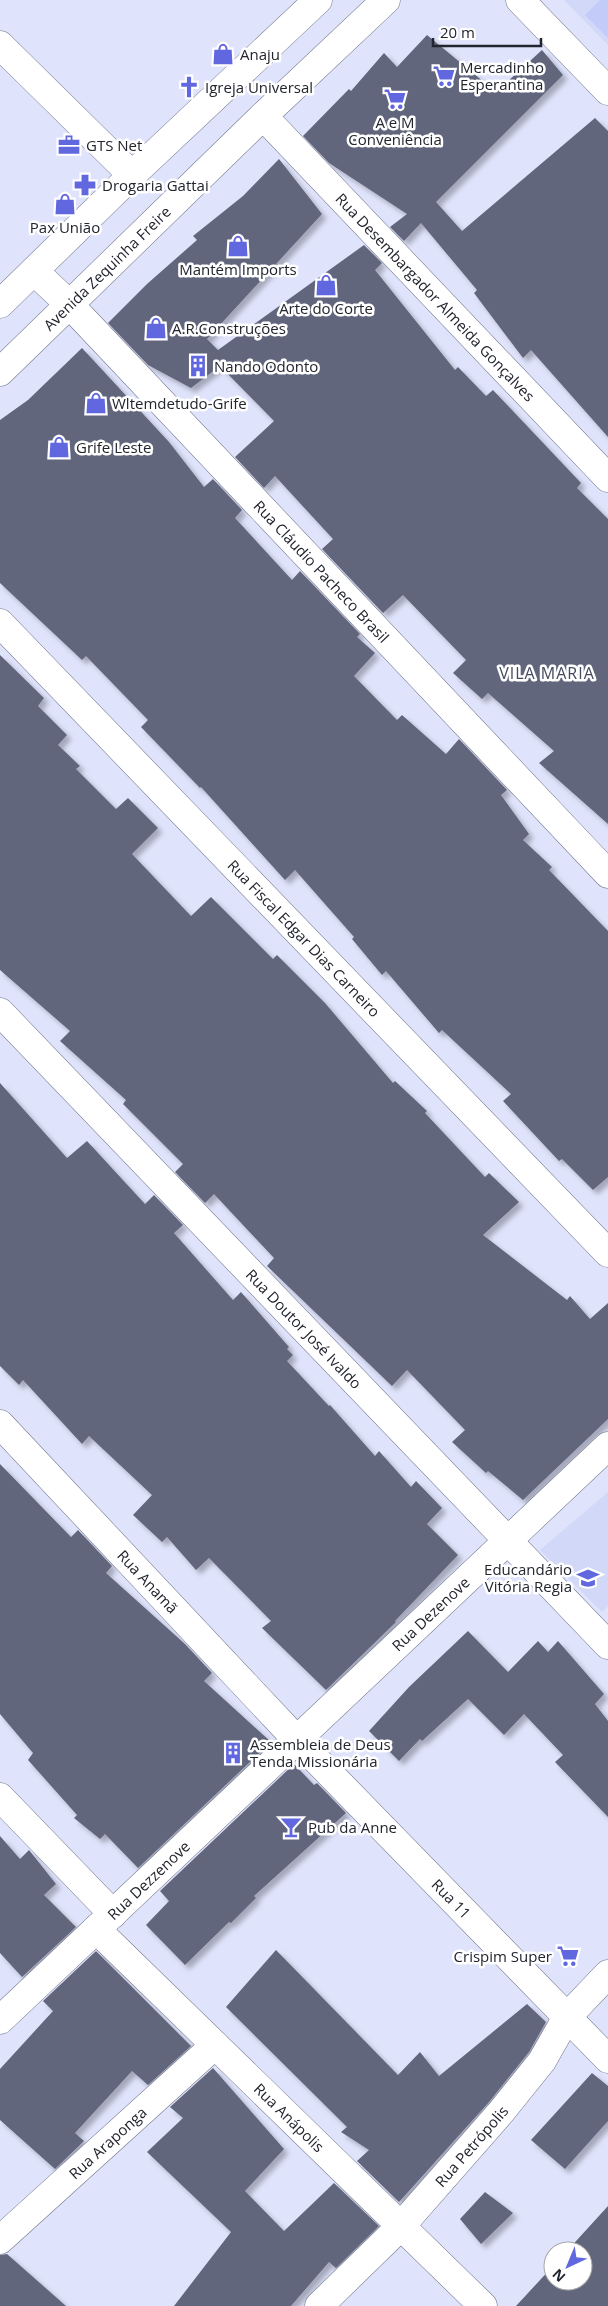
<svg xmlns="http://www.w3.org/2000/svg" width="608" height="2306" font-family="'Open Sans',sans-serif">
	<style>
		.built { fill: #d2d8f7 }
		.green { fill: #c3cbf9 }
		.building { fill: #62667b; filter: url(#shadow) }
		.lines { fill: none; stroke-linecap: round; stroke-linejoin: round }
		.minor-casing { stroke: #6f7389; stroke-width: 29 }
		.major-casing { stroke: #6f7389; stroke-width: 29 }
		.minor { stroke: #fff; stroke-width: 28 }
		.major { stroke: #fff; stroke-width: 28 }
		.labels { text-anchor: middle; dominant-baseline: central; stroke-width: 5; stroke-linejoin: round; paint-order: stroke }
		.poi-label { font-size: 15px; fill: #23252e; stroke: #fff; text-anchor: start }
		.street-label { font-size: 15px; fill: #23252e; stroke: #fff }
		.neighbourhood-label { font-size: 16px; letter-spacing: 1px; fill: #45495d; stroke: #fff }
	</style>
	<defs>
		<filter id="shadow"><feDropShadow dx="4.5" dy="4.5" stdDeviation="2.5" flood-color="#0004"/></filter>
	</defs>
	<rect width="100%" height="100%" fill="#dfe4fc"/>
	<path class="built" d="M564 0H608V45Z
		M608 1492V1606L602 1612 540 1550Z"/>
	<path class="green" d="M600 0H608V38L585 15Z"/>
	<path class="building" d="M427 35 496 92 542 50 563 75 436 202 462 231 595 118 608 131V437L531 350 523 358 474 293 477 290 421 223 404 241 390 227 407 214 329 163 303 136 349 89 351 91 384 53 397 67Z
		M279 159 322 214 207 339 218 350 364 245 382 263 375 270 455 370 458 367 486 396 493 390 581 483 577 488 608 519V824L539 763 554 751 488 693 482 699 453 673 466 660 403 595 383 613 322 549 333 539 275 476 264 488 235 457 274 421 220 366 191 388 148 365 108 323 147 284 197 240 193 236 243 196Z
		M82 348 169 442 204 487 213 479 242 510 235 518 292 580 300 571 360 634 357 637 375 653 354 676 397 720 402 715 446 754 459 739 507 790 501 795 529 834 523 840 552 867 549 870 608 931V1177L593 1190 562 1159 559 1161 503 1101 511 1094 442 1030 439 1033 386 971 382 975 352 939 354 937 295 870 285 880 201 787 200 788 141 727 148 720 86 656 82 660 0 583V420L28 400Z
		M0 655 44 698 38 706 67 735 58 745 80 766 76 769 116 809 128 798 158 828 132 854 191 916 211 897 273 959 277 955 325 1003 393 1083 395 1081 427 1111 425 1113 485 1177 489 1173 519 1202 483 1235 567 1300 570 1296 590 1319 608 1303V1419L523 1500 488 1471 486 1473 452 1442 465 1430 407 1370 392 1386 267 1266 274 1258 214 1194 205 1203 175 1172 183 1164 123 1104 126 1100 60 1041 70 1031 0 970Z
		M0 1083 67 1158 87 1141 145 1204 154 1195 183 1225 174 1233 233 1300 241 1292 289 1347 287 1349 293 1355 287 1361 329 1406 330 1405 375 1456 379 1451 411 1487 416 1481 442 1508 427 1524 458 1555 395 1621 396 1622 326 1690 262 1628 271 1621 209 1558 196 1570 167 1537 162 1542 133 1515 152 1495 89 1436 82 1444 23 1380 19 1385 0 1366Z
		M0 1464 71 1537 78 1530 112 1566 106 1573 185 1644 212 1673 204 1681 271 1742 138 1868 105 1834 100 1839 74 1818 77 1815 28 1760 33 1753 0 1714Z
		M468 1631 508 1672 538 1641 548 1652 558 1641 604 1694 595 1704 608 1721V1817L555 1762 563 1755 524 1714 504 1735 468 1699 422 1741 420 1739 399 1761 369 1731 409 1687Z
		M294 1764 314 1785 317 1783 346 1813 254 1896 256 1898 231 1923 229 1922 185 1965 146 1925 169 1901 160 1891Z
		M0 1836 20 1859 29 1850 56 1884 44 1895 76 1927 22 1977 0 1953Z
		M276 1950 398 2075 420 2052 439 2076 527 2004 546 2022 529 2052 489 2102 399 2202 357 2161 369 2150 341 2132 347 2127 226 2007Z
		M96 1951 191 2046 148 2085 132 2071 75 2133 84 2141 55 2169 0 2120V2069L53 2011 43 2001Z
		M213 2068 284 2149 245 2191 284 2231 334 2183 379 2226 336 2268 329 2262 291 2306H174L231 2232 147 2152 183 2118 170 2107Z
		M592 2073 608 2086V2121L565 2169 531 2140Z
		M485 2192 513 2213 481 2244 460 2219Z
		M608 2206V2306H516L553 2266V2281H583V2251H567Z
		M7 2254 66 2306H0V2255Z"/>
	<g class="lines">
		<g class="minor-casing">
			<g id="minor">
				<path d="M520 0 608 91"/>
				<path d="M0 45 132 175"/>
				<path id="s1" d="M263 116 608 478"/>
				<path id="s2" d="M34 271 69 304 608 874"/>
				<path id="s3" d="M0 623 608 1253"/>
				<path id="s4" d="M0 1012 608 1645"/>
				<path id="s5" d="M0 1424 296 1739 608 2059"/>
				<path d="M0 1797 113 1914"/>
				<path id="s6" d="M96 1929 483 2306"/>
				<path id="s7" d="M0 2020 608 1446"/>
				<path id="s8" d="M0 2240 215 2045"/>
				<path id="s9" d="M319 2306 401 2226 501 2112 542 2061 567 2017 608 1974"/>
			</g>
		</g>
		<g class="major-casing">
			<g id="major">
				<path d="M0 304 132 175 318 0"/>
				<path id="s10" d="M0 372 263 116 386 0"/>
			</g>
		</g>
		<use href="#minor" class="minor"/>
		<use href="#major" class="major"/>
	</g>
	<defs>
		<g id="shop-bare" transform="scale(1.725)"><path d="M-5-2.5h2.3a2.7 3.5 0 0 1 5.4 0H5L5.5 6h-11ZM-1.5-2.5h3a1.5 2.3 0 0 0-3 0Z" fill="#6167df" stroke="#fff" stroke-width="2.5" paint-order="stroke"/></g>
		<g id="supermarket-bare" transform="scale(1.725)"><path d="M-6-5.5h2.5l.6 2H6L4.5 2H-2.5L-4.4-4H-6ZM-1.5 3.2a1.3 1.3 0 1 0 .1 0ZM3 3.2a1.3 1.3 0 1 0 .1 0Z" fill="#6167df" stroke="#fff" stroke-width="2.5" paint-order="stroke"/></g>
		<g id="church-bare" transform="scale(1.725)"><path d="M-1.2-6h2.4v3.5h3.3v2.4h-3.3V6h-2.4V-.1h-3.3v-2.4h3.3Z" fill="#6167df" stroke="#fff" stroke-width="2.5" paint-order="stroke"/></g>
		<g id="office-bare" transform="scale(1.725)"><path d="M-6-3h4V-5.5h4V-3h4V5H-6ZM-1-4.5V-3h2v-1.5ZM-6 0V1H6V0Z" fill="#6167df" stroke="#fff" stroke-width="2.5" paint-order="stroke"/></g>
		<g id="pharmacy-bare" transform="scale(1.725)"><path d="M-2-6h4v4h4v4h-4v4h-4v-4h-4v-4h4Z" fill="#6167df" stroke="#fff" stroke-width="2.5" paint-order="stroke"/></g>
		<g id="building-bare" transform="scale(1.725)"><path d="M-4-6H4V6H1V3H-1V6H-4ZM-2.5-4.3h1.7v1.8h-1.7ZM.8-4.3h1.7v1.8H.8ZM-2.5-1h1.7V.8h-1.7ZM.8-1h1.7V.8H.8Z" fill="#6167df" stroke="#fff" stroke-width="2.5" paint-order="stroke"/></g>
		<g id="school-bare" transform="scale(1.725)"><path d="M0-5L7-2L0 1L-7-2ZM-4 1L0 2.5L4 1V4Q0 6-4 4Z" fill="#6167df" stroke="#fff" stroke-width="2.5" paint-order="stroke"/></g>
		<g id="bar-bare" transform="scale(1.725)"><path d="M-6-5H6L.8 .8V4.5H3.5V6h-7V4.5H-.8V.8Z" fill="#6167df" stroke="#fff" stroke-width="2.5" paint-order="stroke"/></g>
	</defs>
	<g fill-rule="evenodd">
		<use href="#shop-bare" x="223" y="54"/>
		<use href="#supermarket-bare" x="444" y="76"/>
		<use href="#church-bare" x="189" y="87"/>
		<use href="#supermarket-bare" x="395" y="99"/>
		<use href="#office-bare" x="69" y="145"/>
		<use href="#pharmacy-bare" x="85" y="185"/>
		<use href="#shop-bare" x="65" y="204"/>
		<use href="#shop-bare" x="238" y="246"/>
		<use href="#shop-bare" x="326" y="285"/>
		<use href="#shop-bare" x="156" y="328"/>
		<use href="#building-bare" x="198" y="366"/>
		<use href="#shop-bare" x="96" y="403"/>
		<use href="#shop-bare" x="59" y="447"/>
		<use href="#school-bare" x="588" y="1578"/>
		<use href="#building-bare" x="233" y="1753"/>
		<use href="#bar-bare" x="291" y="1827"/>
		<use href="#supermarket-bare" x="568" y="1956"/>
	</g>
	<g class="labels">
		<g class="poi-label">
			<text x="240" y="54">Anaju</text>
			<text x="460" y="67">Mercadinho<tspan x="460" dy="17">Esperantina</tspan></text>
			<text x="205" y="87">Igreja Universal</text>
			<text x="395" y="122" text-anchor="middle">A e M<tspan x="395" dy="17">Conveniência</tspan></text>
			<text x="86" y="145">GTS Net</text>
			<text x="102" y="185">Drogaria Gattai</text>
			<text x="65" y="227" text-anchor="middle">Pax União</text>
			<text x="238" y="269" text-anchor="middle">Mantém Imports</text>
			<text x="326" y="308" text-anchor="middle">Arte do Corte</text>
			<text x="172" y="328">A.R.Construções</text>
			<text x="214" y="366">Nando Odonto</text>
			<text x="112" y="403">Wltemdetudo-Grife</text>
			<text x="76" y="447">Grife Leste</text>
			<text x="572" y="1569" text-anchor="end">Educandário<tspan x="572" dy="17">Vitória Regia</tspan></text>
			<text x="250" y="1744">Assembleia de Deus<tspan x="250" dy="17">Tenda Missionária</tspan></text>
			<text x="308" y="1827">Pub da Anne</text>
			<text x="552" y="1956" text-anchor="end">Crispim Super</text>
		</g>
		<g class="street-label">
			<text stroke="none"><textPath href="#s10" startOffset="149">Avenida Zequinha Freire</textPath></text>
			<text stroke="none"><textPath href="#s1" startOffset="250">Rua Desembargador Almeida Gonçalves</textPath></text>
			<text stroke="none"><textPath href="#s2" startOffset="416">Rua Cláudio Pacheco Brasil</textPath></text>
			<text stroke="none"><textPath href="#s3" startOffset="438">Rua Fiscal Edgar Dias Carneiro</textPath></text>
			<text stroke="none"><textPath href="#s4" startOffset="439">Rua Doutor José Ivaldo</textPath></text>
			<text stroke="none"><textPath href="#s5" startOffset="216">Rua Anamã</textPath></text>
			<text stroke="none"><textPath href="#s7" startOffset="592">Rua Dezenove</textPath></text>
			<text stroke="none"><textPath href="#s7" startOffset="204">Rua Dezzenove</textPath></text>
			<text stroke="none"><textPath href="#s5" startOffset="655">Rua 11</textPath></text>
			<text stroke="none"><textPath href="#s6" startOffset="270">Rua Anápolis</textPath></text>
			<text stroke="none"><textPath href="#s8" startOffset="145">Rua Araponga</textPath></text>
			<text stroke="none"><textPath href="#s9" startOffset="221">Rua Petrópolis</textPath></text>
		</g>
		<g class="neighbourhood-label">
			<text x="547" y="673">VILA MARIA</text>
		</g>
	</g>
	<g transform="translate(568 2266) rotate(224)"><circle r="24" fill="#ffffff" stroke="#a7a8ab"/>
	<path d="M0-4L9 19L0 12L-9 19Z" fill="#6167df"/>
	<text y="-8" font-size="14" font-weight="bold" text-anchor="middle" fill="#23252e">N</text>
	</g>
	<path d="M433 38v8h108v-8" fill="none" stroke="#23252e" stroke-width="2.5"/>
	<text x="440" y="38" font-size="15" fill="#23252e" stroke="#ffffff" stroke-width="4" paint-order="stroke">20 m</text>
</svg>
